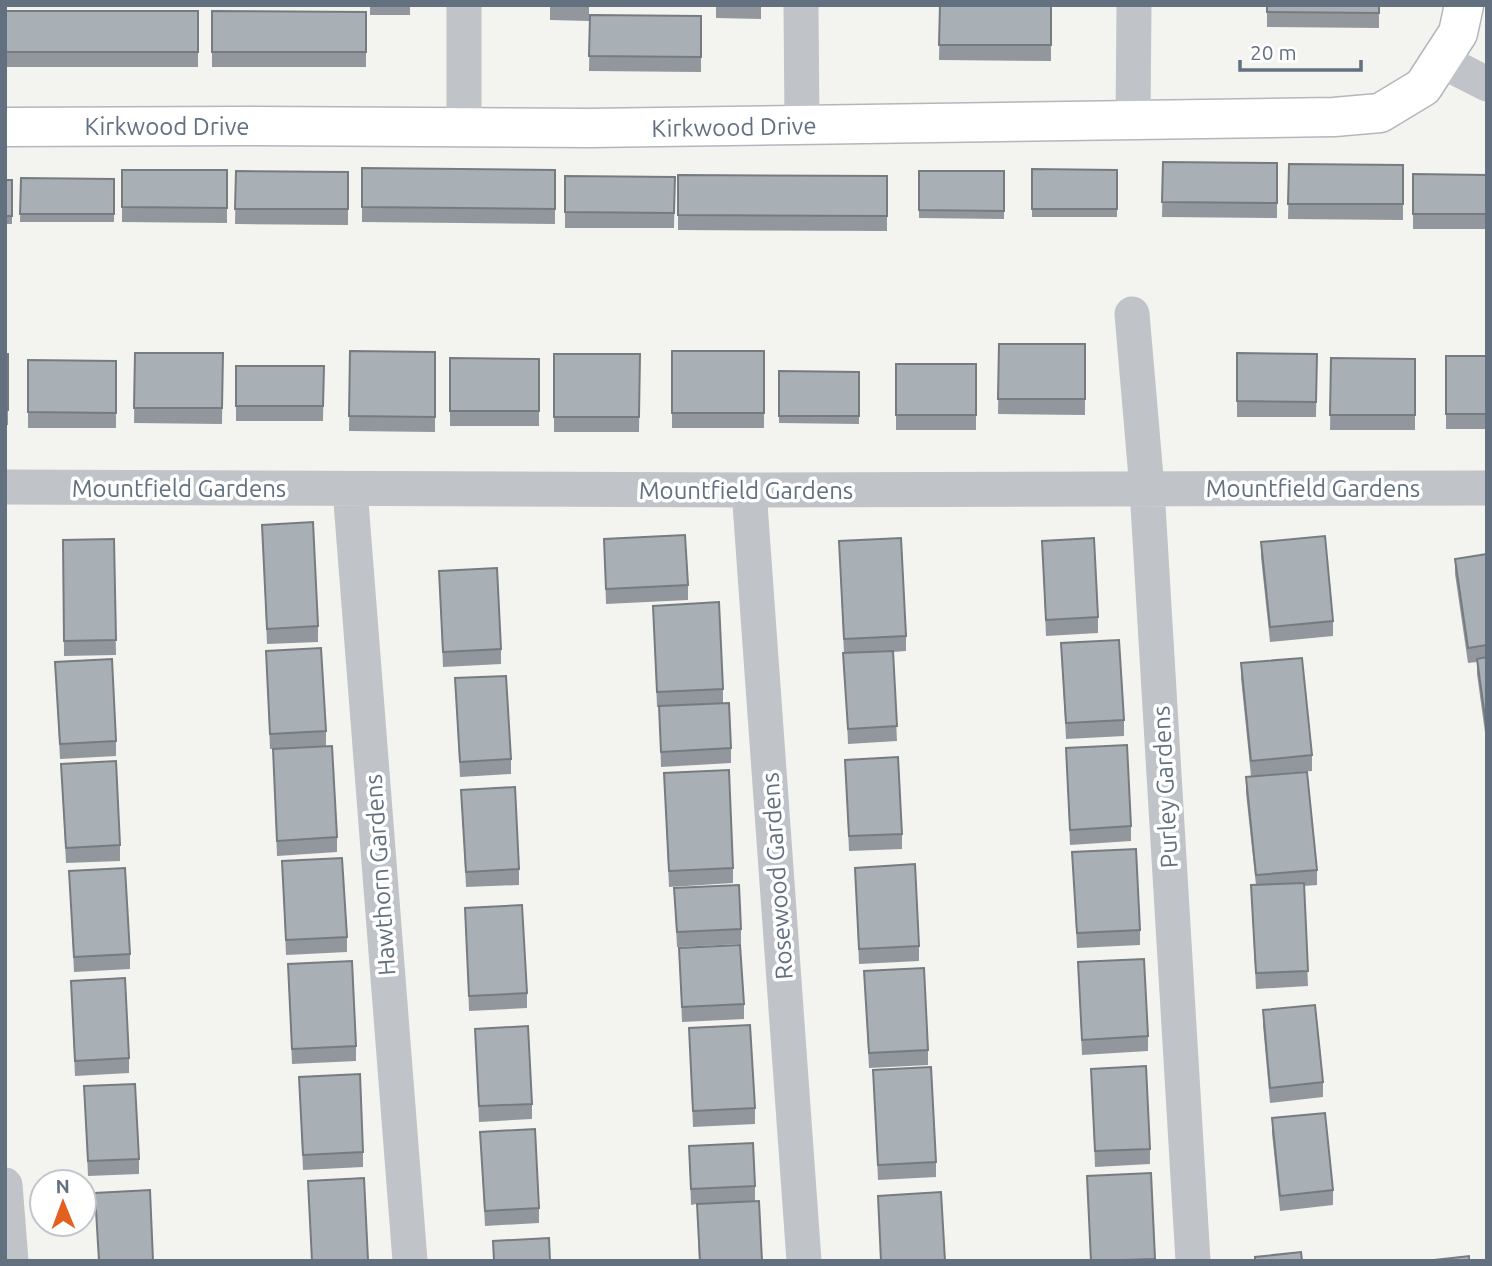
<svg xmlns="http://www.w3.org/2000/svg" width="1492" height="1266" font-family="Ubuntu,sans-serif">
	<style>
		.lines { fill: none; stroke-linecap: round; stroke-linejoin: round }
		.secondary-casing { stroke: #b2b7bc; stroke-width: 41 }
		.street { stroke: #c0c3c7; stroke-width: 35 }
		.secondary { stroke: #fff; stroke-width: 38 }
		.wall { fill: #91979c }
		.building { fill: #a9b0b5; stroke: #767b7f; stroke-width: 2 }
		.labels { text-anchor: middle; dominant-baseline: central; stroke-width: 7; stroke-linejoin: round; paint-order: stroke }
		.street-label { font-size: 24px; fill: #627080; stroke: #fff }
	</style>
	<rect width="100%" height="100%" fill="#f3f4ef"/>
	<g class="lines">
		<g class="secondary-casing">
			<path id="secondary" d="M5 127 243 126 590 128 1334 117 1380 113 1423 87 1458 33 1464 5"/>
		</g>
		<path class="street" d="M801 5 802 126
			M1440 60 1487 84
			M1133 122 1134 5
			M464 127V5
			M1132 314 1147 489 1193 1261
			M5 487 749 490 1487 488
			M350 489 410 1261
			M749 490 804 1261
			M5 1185 11 1261"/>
		<use href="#secondary" class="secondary"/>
	</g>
	<path class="wall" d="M370 5H410V15H370Z
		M550 5H589V21L550 20Z
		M716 5H761V19L716 18Z
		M940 5H1051V61L939 60Z
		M1267 5H1379V28L1267 27Z
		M5 11H198V67H5Z
		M212 11 366 12V67H212Z
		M590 15 701 16V72L589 71Z
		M1163 162 1277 163V218L1162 217Z
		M1289 164 1403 165V220L1288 219Z
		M362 168 555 170V224L362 222Z
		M1032 169 1117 170V217H1032Z
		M122 170H227V223L122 222Z
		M236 171 348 172V225L235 224Z
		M919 171H1004V219L919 218Z
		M1413 174 1487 175V229H1413Z
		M678 175 887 176V231L678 230Z
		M565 176 675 177 674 228H565Z
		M21 178 114 179V222H20Z
		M5 180H12V224H5Z
		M999 344H1085V415L998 414Z
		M350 351 435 352V432L349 431Z
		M672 351H764V428H672Z
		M135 353H223L222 424 134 423Z
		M1237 353 1317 354 1316 417H1237Z
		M5 354H8V425H5Z
		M554 354H640L639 432H554Z
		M1446 356H1487V429H1446Z
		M450 358 539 359V426H450Z
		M1331 358 1415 359V430H1330Z
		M28 360 116 361V428H28Z
		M896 364H976V430H896Z
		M236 366H324L323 421H236Z
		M779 371 859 372V424L779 423Z
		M262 525 318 626V642L267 644Z
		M114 539 116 655 64 656 63 540Z
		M604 539 688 585V600L606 604Z
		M839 541 906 636V651L893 652 897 741 848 744Z
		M1042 541 1098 617V633L1046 636Z
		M1261 542 1333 621V636L1270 642 1261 557Z
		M1487 554V747L1477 674V662L1468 663 1455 574V559Z
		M439 571 501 649V664L443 667Z
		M653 606 723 689V703L731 748V763L661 767 659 707H657Z
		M1061 643 1124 720V736L1066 739Z
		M266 651 326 731V746L270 749Z
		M55 662 116 741V756L60 759Z
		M1241 663 1312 755V771L1251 776 1241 678Z
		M455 678 511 759V774L460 777Z
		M1066 748 1131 826V841L1070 845Z
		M273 749 337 837V852L277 856Z
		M845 760 902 834V849L849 851Z
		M61 764 120 845V861L66 863Z
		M664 773 733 868V883L669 887Z
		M1246 777 1317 870V885L1304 886 1308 986 1256 989 1251 885H1256L1246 793Z
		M461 790 519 869V885L466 887Z
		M1072 852 1140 930V945L1077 948Z
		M282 861 347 937V952L286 955Z
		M855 868 919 946V961L859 964Z
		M69 871 130 954V969L74 972Z
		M674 888 741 929V944L677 947Z
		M465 908 527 993V1008L469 1011Z
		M679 948 744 1004V1019L682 1022Z
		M1078 962 1148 1036V1051L1082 1055Z
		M288 964 356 1046V1061L292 1064Z
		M864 971 928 1050V1065L869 1068Z
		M71 981 129 1058V1073L75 1076Z
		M1263 1010 1323 1082V1097L1270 1103 1263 1025Z
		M689 1028 755 1108V1124L693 1127Z
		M475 1029 532 1104V1119L479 1122Z
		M1091 1069 1150 1149V1164L1095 1167Z
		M873 1070 936 1162V1177L878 1180Z
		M299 1077 363 1152V1167L303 1170Z
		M84 1086 139 1159V1174L88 1176Z
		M1272 1118 1333 1190V1205L1280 1211 1272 1133Z
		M480 1132 539 1208V1223L485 1226Z
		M689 1146 755 1186V1201L762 1261H699L697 1204 691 1205Z
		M1151 1173 1155 1261H1091L1087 1176Z
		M364 1178 368 1261H312L308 1181Z"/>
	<path class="building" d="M940 5H1051V45H939Z
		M1267 5H1379V13L1267 12Z
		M5 11H198V52H5Z
		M212 11 366 12V52H212Z
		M590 15 701 16V57L589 56Z
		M1163 162 1277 163V203L1162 202Z
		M1289 164 1403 165V204H1288Z
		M362 168 555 170V209L362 207Z
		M1032 169 1117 170V209H1032Z
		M122 170H227V208L122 207Z
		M236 171 348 172V209H235Z
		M919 171H1004V211L919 210Z
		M1413 174 1487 175V214H1413Z
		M678 175 887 176V216L678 215Z
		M565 176 675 177 674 213 565 212Z
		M21 178 114 179V214H20Z
		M5 180H12V216H5Z
		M999 344H1085V399H998Z
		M350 351 435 352V417L349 416Z
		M672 351H764V413H672Z
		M135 353H223L222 408H134Z
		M1237 353 1317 354 1316 402 1237 401Z
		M5 354H8V410H5Z
		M554 354H640L639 417H554Z
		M1446 356H1487V414H1446Z
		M450 358 539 359V411H450Z
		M1331 358 1415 359V415H1330Z
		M28 360 116 361V413L28 412Z
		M896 364H976V415H896Z
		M236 366H324L323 406H236Z
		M779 371 859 372V416H779Z
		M313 522 318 626 267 629 262 525Z
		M685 535 688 585 606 589 604 539Z
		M1325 536 1333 621 1270 627 1261 542Z
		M901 538 906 636 844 639 839 541Z
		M1094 538 1098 617 1046 620 1042 541Z
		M114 539 116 640 64 641 63 540Z
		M1487 554V645L1468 648 1455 559Z
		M497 568 501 649 443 652 439 571Z
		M719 602 723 689 657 692 653 606Z
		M1119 640 1124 720 1066 723 1061 643Z
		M321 648 326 731 270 734 266 651Z
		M893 651 897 726 848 729 843 653Z
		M1487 657V732L1477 659Z
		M1302 658 1312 755 1251 761 1241 663Z
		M112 659 116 741 60 744 55 662Z
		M506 676 511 759 460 762 455 678Z
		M729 703 731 748 661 752 659 706Z
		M1127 745 1131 826 1070 830 1066 748Z
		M332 746 337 837 277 841 273 749Z
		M898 757 902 834 849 836 845 760Z
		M116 761 120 845 66 848 61 764Z
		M729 770 733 868 669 871 664 773Z
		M1307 772 1317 870 1256 875 1246 777Z
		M515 787 519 869 466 872 461 790Z
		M1136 849 1140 930 1077 933 1072 852Z
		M342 858 347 937 286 940 282 861Z
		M915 864 919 946 859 949 855 868Z
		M125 868 130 954 74 957 69 871Z
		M1304 883 1308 971 1256 973 1251 885Z
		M739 885 741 929 677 932 674 888Z
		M522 905 527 993 469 996 465 908Z
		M740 945 744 1004 682 1007 679 948Z
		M1144 959 1148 1036 1082 1040 1078 962Z
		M352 961 356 1046 292 1049 288 964Z
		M924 968 928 1050 869 1053 864 971Z
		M125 978 129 1058 75 1061 71 981Z
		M1315 1005 1323 1082 1270 1088 1263 1010Z
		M750 1025 755 1108 693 1111 689 1028Z
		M528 1026 532 1104 479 1106 475 1029Z
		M1146 1066 1150 1149 1095 1151 1091 1069Z
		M931 1067 936 1162 878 1165 873 1070Z
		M360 1074 363 1152 303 1155 299 1077Z
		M135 1084 139 1159 88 1161 84 1086Z
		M1325 1113 1333 1190 1280 1196 1272 1118Z
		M535 1129 539 1208 485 1211 480 1132Z
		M753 1143 755 1186 691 1189 689 1146Z
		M1151 1173 1155 1259 1091 1261 1087 1176Z
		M364 1178 368 1260 312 1261 308 1181Z
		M150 1190 153 1261H99L95 1193Z
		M941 1192 945 1261H881L878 1196Z
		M759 1201 762 1261H700L697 1204Z
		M549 1238 550 1261H494L493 1241Z
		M1301 1252 1302 1261H1255V1257Z
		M1469 1256V1261H1425Z"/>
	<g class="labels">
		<g class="street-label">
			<text x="167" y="126">Kirkwood Drive</text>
			<text transform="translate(734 127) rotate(-1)">Kirkwood Drive</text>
			<text x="179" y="488">Mountfield Gardens</text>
			<text x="1313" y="488">Mountfield Gardens</text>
			<text x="746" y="490">Mountfield Gardens</text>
			<text transform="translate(1165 787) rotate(-93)">Purley Gardens</text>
			<text transform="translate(380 875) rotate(-94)">Hawthorn Gardens</text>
			<text transform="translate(777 876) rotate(-94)">Rosewood Gardens</text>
		</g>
	</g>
	<rect width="1492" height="1266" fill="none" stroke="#627080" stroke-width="14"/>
	<g transform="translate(63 1203) rotate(359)"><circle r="33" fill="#ffffff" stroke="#c0c6cc" stroke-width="2"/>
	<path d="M0-5L12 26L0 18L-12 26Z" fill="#e26120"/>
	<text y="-10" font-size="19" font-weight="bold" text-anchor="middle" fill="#627080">N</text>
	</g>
	<path d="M1240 60v10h121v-10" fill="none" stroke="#627080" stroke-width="3.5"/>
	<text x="1250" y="60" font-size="21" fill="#627080" stroke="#ffffff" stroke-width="5" paint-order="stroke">20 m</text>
</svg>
